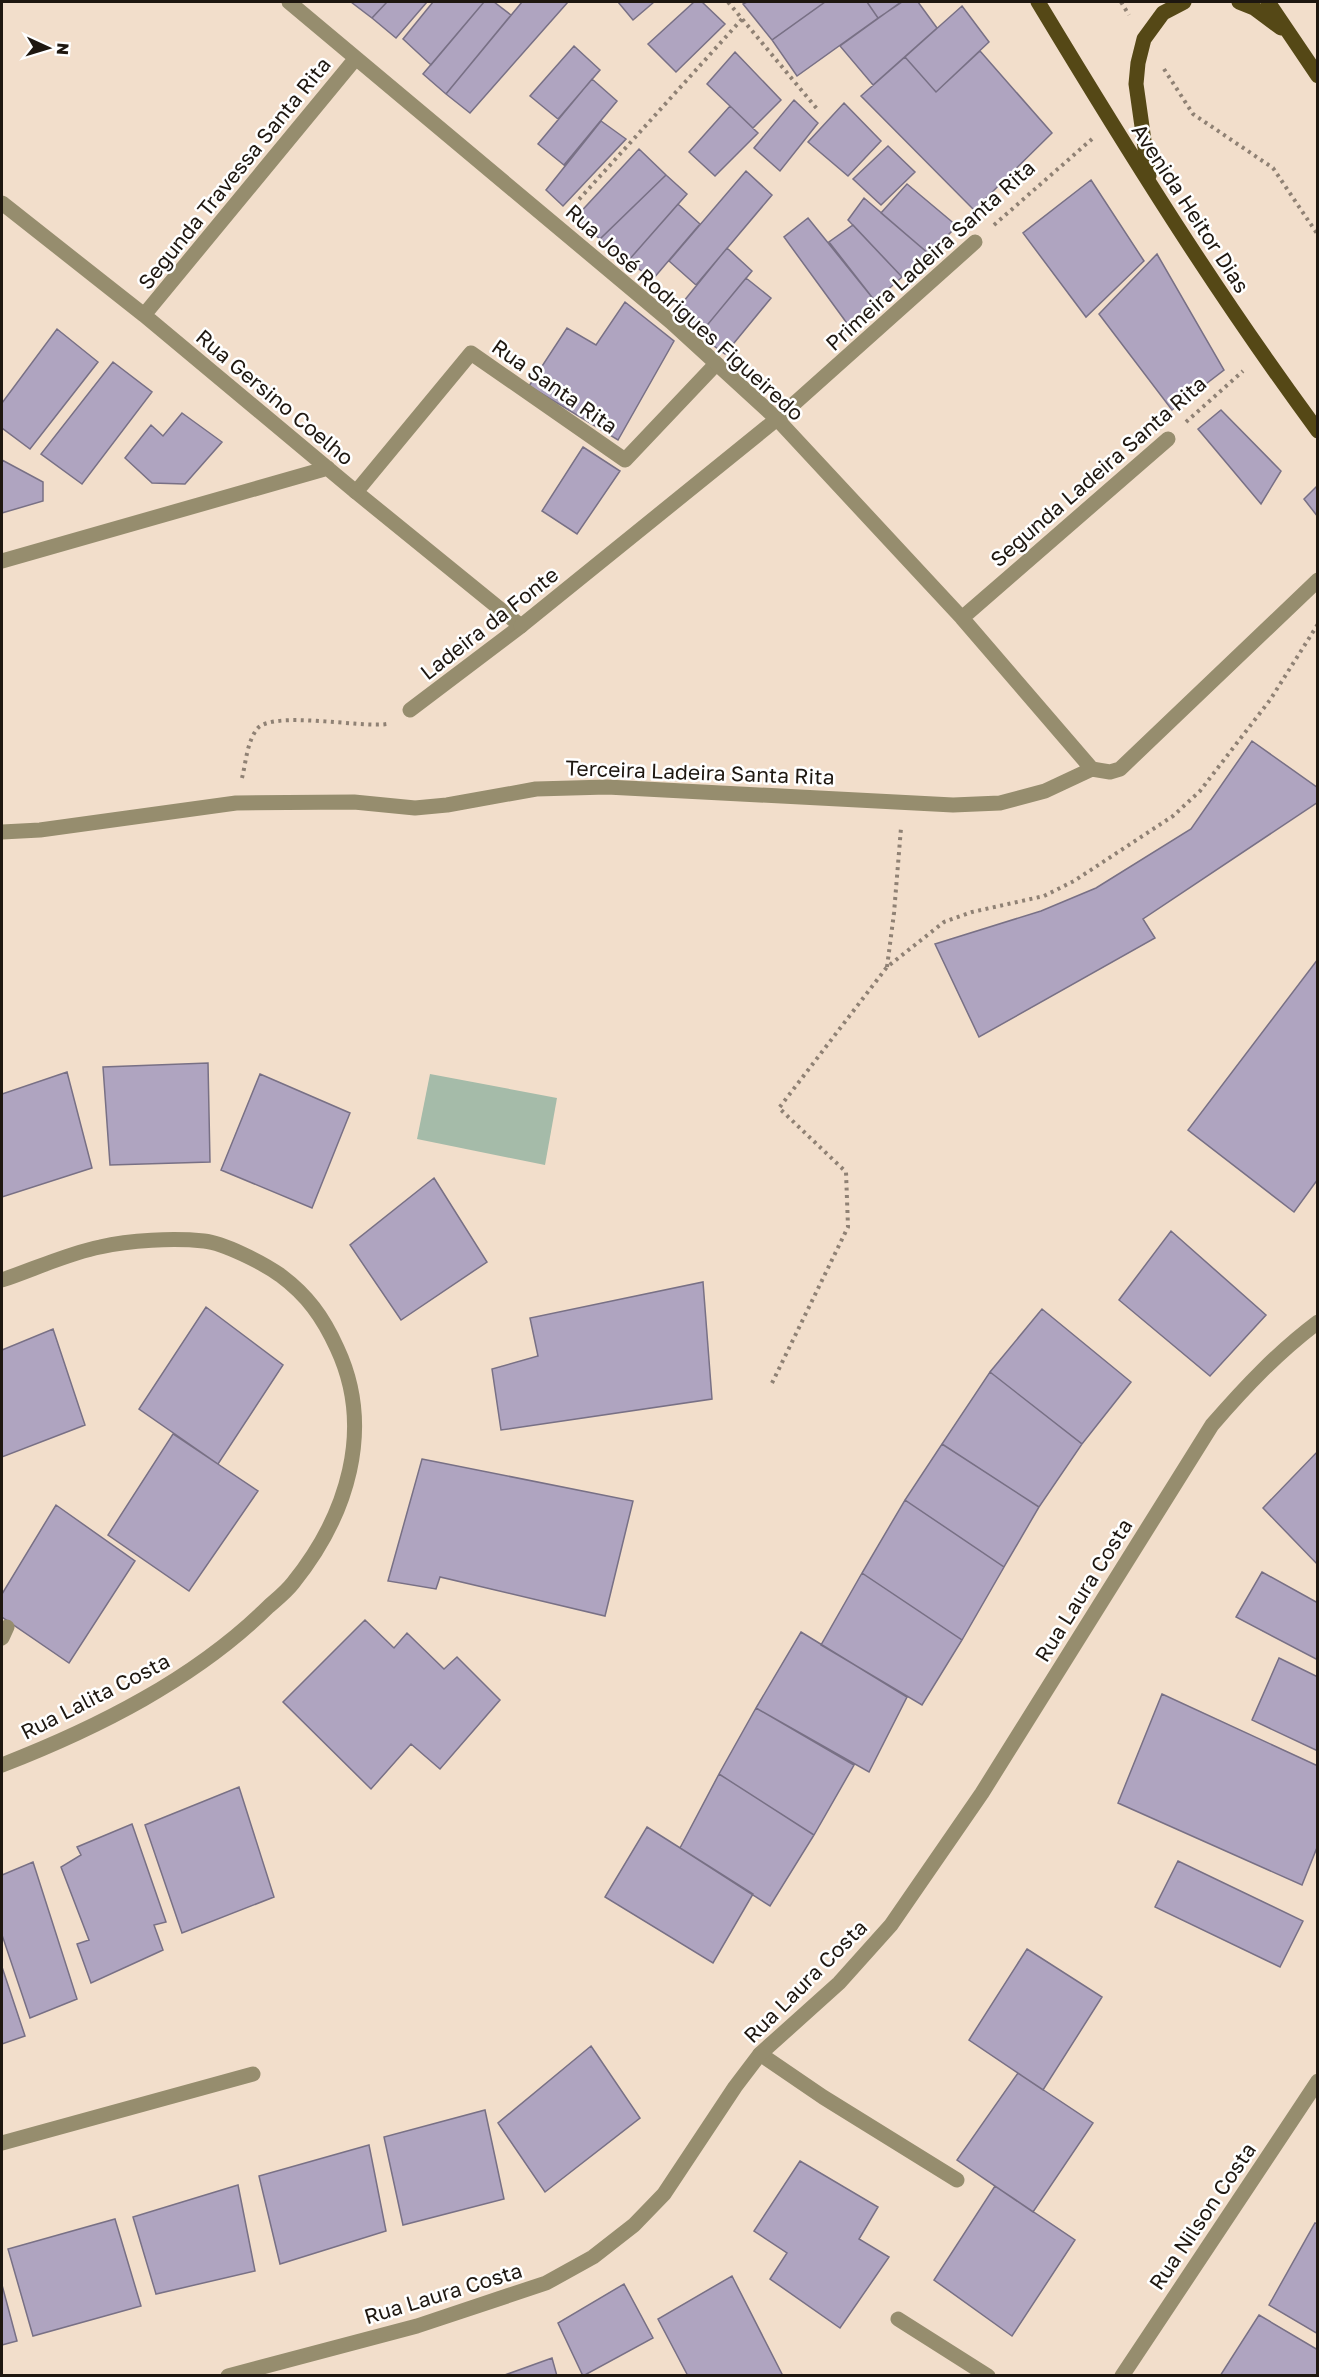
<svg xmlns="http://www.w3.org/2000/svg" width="1319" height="2377" font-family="'Golos Text',sans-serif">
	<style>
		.green { fill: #a5bba9 }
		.building { fill: #afa4c0; stroke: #787085; stroke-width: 1.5 }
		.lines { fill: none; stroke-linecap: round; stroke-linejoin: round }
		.path { stroke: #8f8174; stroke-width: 4; stroke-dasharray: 3 4.5; stroke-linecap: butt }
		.service { stroke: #968d6e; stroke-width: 15 }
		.minor { stroke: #968d6e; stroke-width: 15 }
		.tertiary { stroke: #968d6e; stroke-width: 15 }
		.primary { stroke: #554816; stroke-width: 15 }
		.labels { text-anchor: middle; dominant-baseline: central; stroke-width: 5; stroke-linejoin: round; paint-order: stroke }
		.street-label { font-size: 21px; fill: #1e1710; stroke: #fff }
	</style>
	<rect width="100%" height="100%" fill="#f2decb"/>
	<path class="green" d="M430 1074 557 1098 545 1165 417 1139Z"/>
	<path class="building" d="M351 2H387L372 18Z
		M387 2H427L396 38 372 18Z
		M433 2H484L431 65 403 39Z
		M484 2H494L511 15 446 94 423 74Z
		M522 2H568L470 113 446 94Z
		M618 2H654L633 20Z
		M694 2H702L725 24 676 72 648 44Z
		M747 2H825L772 40 743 4Z
		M825 2H867L878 18 797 76 772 40Z
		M867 2H902L878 18Z
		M901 2H918L937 28 873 85 840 46Z
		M962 6 989 42 936 92 905 57Z
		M574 46 600 70 558 119 530 96Z
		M980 51 1052 133 974 210 861 96 905 57 936 92Z
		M735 52 781 100 753 128 707 84Z
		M592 79 617 101 564 165 538 144Z
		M794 100 818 123 780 171 754 148Z
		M844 103 881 141 848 176 808 142Z
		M730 106 758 133 715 176 689 152Z
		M601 121 626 139 563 206 546 190Z
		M888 146 915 172 881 205 853 179Z
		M639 149 666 175 600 239 575 218Z
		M746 171 772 195 696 285 669 261Z
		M666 175 687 194 628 261 600 239Z
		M1091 180 1144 261 1086 317 1023 233Z
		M907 184 957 226 929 254 881 213Z
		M864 198 929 254 902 277 848 220Z
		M678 204 700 224 653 279 628 261Z
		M808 218 875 301 849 326 784 237Z
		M853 225 902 277 875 301 829 242Z
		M727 248 752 271 699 335 675 312Z
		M1157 254 1224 370 1172 410 1099 314Z
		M746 278 771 298 725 354 699 335Z
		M625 302 674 341 618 440 529 386 567 328 596 345Z
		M57 329 98 362 30 449 2 428V403Z
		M113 362 152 392 82 484 41 454Z
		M1221 410 1281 471 1261 504 1198 429Z
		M182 413 222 442 185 484 152 483 125 458 151 425 163 436Z
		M583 447 620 471 577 534 542 511Z
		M2 460 43 482V501L2 513Z
		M1318 485V517L1304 499Z
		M1252 741 1318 788V802L1143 919 1155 938 979 1037 935 944 1041 911 1096 888 1191 829Z
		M1318 959V1179L1294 1212 1188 1130Z
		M208 1063 210 1162 110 1165 103 1067Z
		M67 1072 92 1168 2 1197V1094Z
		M260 1074 350 1113 312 1208 221 1170Z
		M434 1178 487 1262 401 1320 350 1245Z
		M1171 1231 1266 1315 1210 1376 1119 1300Z
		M703 1282 712 1399 501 1430 492 1369 538 1356 530 1318Z
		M206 1307 283 1365 218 1464 139 1409Z
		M1042 1309 1131 1382 1082 1444 990 1372Z
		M53 1329 85 1425 2 1457V1350Z
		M990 1372 1082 1444 1039 1507 942 1444Z
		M173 1434 258 1491 189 1591 108 1535Z
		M942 1444 1039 1507 1004 1567 905 1500Z
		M1318 1451V1565L1263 1508Z
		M422 1459 633 1501 605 1616 440 1577 436 1589 388 1581Z
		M905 1500 1004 1567 962 1640 862 1573Z
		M56 1505 135 1561 69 1663 2 1617V1594Z
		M1262 1572 1318 1603V1660L1236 1617Z
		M862 1573 962 1640 922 1705 821 1645Z
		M365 1620 394 1648 407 1633 444 1669 457 1657 500 1700 440 1769 411 1744 371 1789 283 1702Z
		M801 1632 907 1697 869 1772 756 1708Z
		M1279 1658 1318 1677V1751L1252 1720Z
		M1162 1694 1318 1766V1845L1302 1885 1118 1803Z
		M756 1708 854 1765 814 1835 719 1774Z
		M719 1774 814 1835 770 1906 680 1848Z
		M239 1787 274 1897 182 1933 145 1825Z
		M132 1824 166 1922 154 1925 163 1950 91 1983 77 1944 89 1940 61 1867 81 1855 77 1847Z
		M647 1827 753 1894 713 1963 605 1897Z
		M1178 1861 1303 1921 1280 1967 1155 1907Z
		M33 1862 77 1999 30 2018 2 1935V1875Z
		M1027 1949 1102 1997 1043 2090 969 2040Z
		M2 1967 25 2036 2 2044Z
		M591 2046 640 2118 545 2192 498 2123Z
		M1018 2073 1093 2123 1033 2212 957 2160Z
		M485 2110 504 2199 403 2225 384 2137Z
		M369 2145 386 2231 280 2264 259 2176Z
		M800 2161 878 2207 859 2239 889 2257 840 2328 770 2279 787 2253 754 2231Z
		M238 2185 255 2271 156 2294 133 2217Z
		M995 2186 1075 2240 1012 2336 934 2280Z
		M115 2219 141 2306 33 2336 8 2249Z
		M1315 2223 1318 2224V2334L1269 2305Z
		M732 2276 783 2376H688L658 2319Z
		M624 2284 653 2338 583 2376 558 2323Z
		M2 2285 17 2341 2 2345Z
		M1259 2315 1318 2350V2376H1220Z
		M552 2358 557 2376H502Z"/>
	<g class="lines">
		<path class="path" d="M728 2 818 110
			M1121 2 1129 15
			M1164 69 1193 114 1273 168 1318 235
			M574 205 742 19
			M994 225 1092 139
			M1186 422 1243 371
			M242 778C246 762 247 742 257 729 272 710 360 728 387 724
			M887 967 894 913 901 828
			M772 1383 848 1227 846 1172 779 1108 887 967 944 922 972 912 1044 896 1074 881 1173 816 1200 791 1270 700 1318 624"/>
		<path class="service" d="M410 710 521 626 356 492 471 353 625 460 716 364
			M2 1638 7 1627
			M760 2054 823 2097 957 2180
			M2 2143 253 2074
			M898 2319 988 2376"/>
		<path class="minor" d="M289 2 671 322 777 419 962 618 1092 769
			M2 203 144 315 356 492
			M144 315 356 58
			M2 561 328 468
			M962 618 1168 439
			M521 626 777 419 975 242
			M2 832 40 830 236 803 354 802 415 808 447 805 536 789 607 787 953 805 1000 803 1045 791 1092 769 1110 772 1120 769 1318 580
			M2 1280C32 1270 69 1253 100 1247 130 1240 173 1238 204 1241 224 1243 263 1263 280 1275 307 1295 323 1317 337 1348 375 1429 347 1516 293 1583 286 1592 277 1599 268 1607 195 1679 97 1728 2 1765
			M1122 2376 1318 2081"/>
		<path class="tertiary" d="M228 2376 417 2326 546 2283 593 2257 634 2225 664 2194 735 2087 760 2054 839 1983 891 1925 982 1793 1212 1425C1245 1387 1278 1352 1318 1322"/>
		<path class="primary" d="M1038 2C1126 148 1216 293 1318 431
			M1239 2 1254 8 1281 28
			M1268 2 1318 76
			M1149 176 1136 84 1138 63 1144 39 1163 13 1184 2"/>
	</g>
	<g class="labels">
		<g class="street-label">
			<text transform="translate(234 173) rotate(-51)">Segunda Travessa Santa Rita</text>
			<text transform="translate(1191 208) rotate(57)">Avenida Heitor Dias</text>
			<text transform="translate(930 255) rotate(-42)">Primeira Ladeira Santa Rita</text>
			<text transform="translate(685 312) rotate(42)">Rua José Rodrigues Figueiredo</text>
			<text transform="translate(555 386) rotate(35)">Rua Santa Rita</text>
			<text transform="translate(275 397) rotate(40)">Rua Gersino Coelho</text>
			<text transform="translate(1098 471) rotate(-41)">Segunda Ladeira Santa Rita</text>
			<text transform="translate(489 623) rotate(-38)">Ladeira da Fonte</text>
			<text transform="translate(700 772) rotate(2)">Terceira Ladeira Santa Rita</text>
			<text transform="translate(1083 1590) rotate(-58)">Rua Laura Costa</text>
			<text transform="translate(95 1696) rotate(-27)">Rua Lalita Costa</text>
			<text transform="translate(805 1981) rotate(-45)">Rua Laura Costa</text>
			<text transform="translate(1202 2216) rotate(-56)">Rua Nilson Costa</text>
			<text transform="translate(443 2293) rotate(-17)">Rua Laura Costa</text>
		</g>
	</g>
	<rect width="1319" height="2377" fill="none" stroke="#1e1710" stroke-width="6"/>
	<g transform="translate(48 48) rotate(94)" stroke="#ffffff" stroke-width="4.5" paint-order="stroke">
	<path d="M0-4.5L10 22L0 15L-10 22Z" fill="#1e1710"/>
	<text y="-9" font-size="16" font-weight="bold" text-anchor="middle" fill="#1e1710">N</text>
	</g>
</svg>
